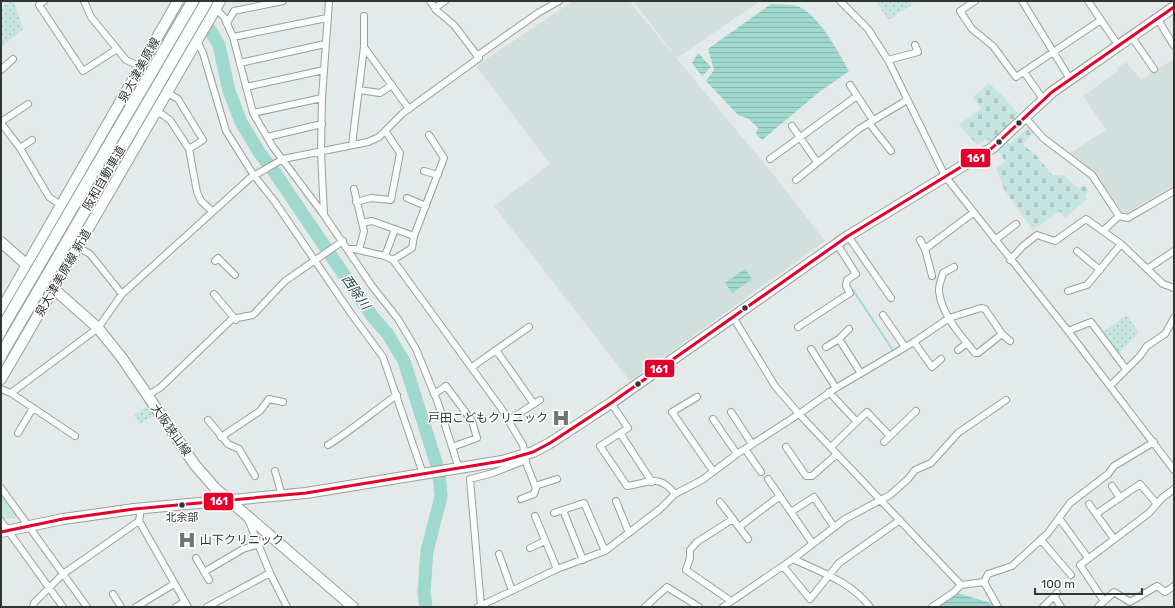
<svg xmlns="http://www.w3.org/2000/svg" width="1175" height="608" font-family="Rubik,'Noto Sans JP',sans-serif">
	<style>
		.built { fill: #d1dfdd }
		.green { fill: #c7e5e0 }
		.cemetery { fill: url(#cemetery-stones) }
		.park { fill: url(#park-dots) }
		.water { fill: url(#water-rules) }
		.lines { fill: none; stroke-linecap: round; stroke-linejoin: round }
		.stream { stroke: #9fd8cf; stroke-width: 2 }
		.river { stroke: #9fd8cf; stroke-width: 13 }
		.street-casing { stroke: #9a9f9e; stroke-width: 8 }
		.primary-casing { stroke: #9a9f9e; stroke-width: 12 }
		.street { stroke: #fbfcfc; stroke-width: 6 }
		.primary { stroke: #fbfcfc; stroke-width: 10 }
		.highway-bridge-casing { stroke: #9a9f9e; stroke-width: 13; stroke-linecap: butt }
		.highway-bridge { stroke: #fbfcfc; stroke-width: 11 }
		.bus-1-casing { stroke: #fff; stroke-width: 6 }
		.bus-1 { stroke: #e4002b; stroke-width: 3 }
		.bus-dot { fill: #313635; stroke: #fff; stroke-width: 1.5 }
		.labels { text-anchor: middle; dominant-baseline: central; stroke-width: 3; stroke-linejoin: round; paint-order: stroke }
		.bus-label { font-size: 11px; fill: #313635; stroke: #fff }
		.street-label { font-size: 12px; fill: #313635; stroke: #fff }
		.poi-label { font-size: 12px; fill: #313635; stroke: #fff; text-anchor: end }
		.water-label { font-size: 13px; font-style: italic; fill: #153b35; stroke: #fff }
		.line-badge { stroke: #fff; stroke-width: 1.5 }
		.badge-label { font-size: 11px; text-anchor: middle; font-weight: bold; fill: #fff }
	</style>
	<defs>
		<pattern id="cemetery-stones" width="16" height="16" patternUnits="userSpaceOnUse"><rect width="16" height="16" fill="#c7e5e0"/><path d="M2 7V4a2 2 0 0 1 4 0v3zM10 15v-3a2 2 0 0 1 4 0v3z" fill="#abc5c1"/></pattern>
		<pattern id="park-dots" width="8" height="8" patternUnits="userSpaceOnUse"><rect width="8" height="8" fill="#c7e5e0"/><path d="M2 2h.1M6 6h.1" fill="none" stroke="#abc5c1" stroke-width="1.8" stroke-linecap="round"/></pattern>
		<pattern id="water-rules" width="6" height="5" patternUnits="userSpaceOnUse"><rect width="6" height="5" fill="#9fd8cf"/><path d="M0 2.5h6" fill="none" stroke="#89bab2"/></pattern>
	</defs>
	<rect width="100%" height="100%" fill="#e4e9e9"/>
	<path class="built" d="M573 1H629L772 173 825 241 630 381 494 206 550 164 476 66Z
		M633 1H760L677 58Z
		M1174 59V185L1126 213 1120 210 1094 172 1069 154 1106 130 1083 96 1118 71 1117 68 1126 62 1141 80Z"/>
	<path class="green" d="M1 493 17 515 16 518 6 519 1 516Z"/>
	<path class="cemetery" d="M989 83 1006 99 1018 114 1002 132 990 141 987 139 977 145 959 124 981 109 973 97Z
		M1028 127 1034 132 1023 145 1035 154 1052 175H1064L1078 188 1085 186 1089 191 1085 195 1087 199 1065 218 1060 211 1033 230 1004 189 996 168 1005 161 998 150 1007 142 1010 144Z"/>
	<path class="park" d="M10 1H14L23 29 1 47V8Z
		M876 1H911L913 4 888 20Z
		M1127 315 1139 333 1118 354 1102 333Z
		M147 407 149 408 154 415 140 424 134 415Z"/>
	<path class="water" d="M771 4C779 5 789 4 796 6 817 11 839 53 849 71L818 93 762 140 756 134 758 128 749 119 738 115 706 81 714 70 708 49Z
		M698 53 711 67 702 76 692 63Z
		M745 269 752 279 732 293 725 283Z
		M957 593 991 603 993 607H937Z"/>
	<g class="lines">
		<path class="stream" d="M853 290 892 349"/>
		<path class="river" d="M192 1 219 45 229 91 241 122 259 152 273 170 372 316 387 333 404 361 439 472 441 497 427 551 424 593 426 607"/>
		<g class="street-casing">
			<path id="street" d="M44 1 39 5 83 71 117 49
				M84 1 91 17 126 60 141 67
				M329 1 322 98 321 152 324 215 372 286 398 319 416 349 438 403 459 469
				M840 1 868 29 888 60 945 176 1068 331 1174 470
				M975 1 960 11 972 29 993 46 1016 77 1101 20
				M1022 1 1070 79
				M1088 1 1118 45
				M435 8 445 1
				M216 9 224 17 233 37 253 113 273 147 324 215
				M1157 18 1174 46
				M227 23 234 11 283 1
				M1131 36 1154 69
				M233 37 327 18
				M197 41 203 53 226 131 253 174 275 202 350 312 383 357 423 474
				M364 47 409 109
				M477 56 538 13 559 1
				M888 60 918 52 915 45
				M240 63 325 44
				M1 70 13 59
				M1024 72 1043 99
				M850 85 873 120
				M246 87 324 70
				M359 90 380 93 392 85
				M168 93 178 99 203 140 189 149
				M157 111 170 120 189 149 197 192 201 201 212 211
				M253 113 322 98
				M1024 116 1043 138 1092 175 1119 216
				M1 122 28 104
				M1 123 20 148 49 197 61 205
				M869 123 891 151
				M792 126 817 162
				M267 137 322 124
				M352 145 364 47V16
				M20 148 32 140
				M770 159 857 96
				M424 171 438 175
				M796 180 859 129 907 100
				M354 189 364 231 359 250
				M407 198 426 206
				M356 202 371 198 391 200 400 153 386 132
				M362 223 372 221 414 236
				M1103 231 1119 216 1128 218 1174 191
				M848 236 891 298
				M920 240 925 249 932 276
				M995 240 1016 224
				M78 247 90 254 122 294
				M349 249H354L385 256 393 260 501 408 523 445 526 463 536 488 534 494 521 499
				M925 249 973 213
				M1077 251 1100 270
				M385 256 395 229
				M393 260 412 248 414 236 444 158 429 135
				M1010 260 1023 246 1037 235 1055 241 1086 219 1121 244 1163 284 1174 288
				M215 261 218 258 235 275
				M954 267 943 273C942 279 938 286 939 291 941 314 961 336 975 353H978L1002 334
				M1147 269 1174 251
				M1068 291 1087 285 1121 244
				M214 294 236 320
				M883 315 905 347
				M733 317 775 386 799 414 961 585 984 582 998 607
				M798 327 850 293 846 286 847 280 856 274 837 244
				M1068 331 1091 322 1126 369
				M839 339 860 372
				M914 342 932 367 941 359
				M826 347 839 339 849 329
				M811 349 836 388
				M496 350 529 327
				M958 350 967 343
				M472 367 496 350 534 404
				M1110 386 1140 356 1147 346 1165 334 1174 318
				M1 389 11 393 98 328 122 294 250 178 283 159 368 142 379 137 403 113 479 58 454 25 436 10 430 1
				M829 392 857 422
				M11 393 75 436
				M434 394 446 386 472 421 477 438 452 447
				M147 396 161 387 232 319 253 315 285 281 343 241
				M697 397 672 412 713 471
				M611 403 628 428 600 446 627 486C651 482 659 474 675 494
				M731 412 752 444
				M713 419 737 454
				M208 420 228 444 239 449 255 476
				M509 420 540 400
				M18 433 33 408
				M620 433 652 482
				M221 437 260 411 269 399 283 402
				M884 442 916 411
				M328 445C352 430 374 411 397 395
				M786 447 806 476H812L837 454
				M831 447 867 412 890 436
				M745 449 761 472
				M275 471 282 496
				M768 479 813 544
				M535 486 557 479
				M1112 486 1120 498
				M1 488 87 607
				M616 501 629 533
				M720 502 748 539
				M1089 504 1114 539
				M563 510 583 560
				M791 512 814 497 834 527
				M554 513 584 503 605 551
				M1096 514 1140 484 1157 504
				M535 516 557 569
				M1059 518 1088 558
				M248 519 270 573 287 607
				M1 521 63 607
				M139 521 188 607
				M739 527 780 496
				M1041 540 1071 575
				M530 548 545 541
				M499 554 512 591
				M196 558 209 580
				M793 559C821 572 851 582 870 607
				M783 566 810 599 839 563 900 520
				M204 572 243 549 259 544 271 536
				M984 582 988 574 1012 566 1048 533 1070 503 1108 474 1114 466 1154 442
				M113 594 121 607
				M1054 596 1061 607
				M731 601 686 570 690 558V550L697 542 733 519
				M1104 601 1080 565 1149 513 1162 498 1174 489
				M481 606 470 479 493 473 526 460
				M33 607 34 603 63 574 139 521 141 509
				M136 607 174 584
				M176 607 184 602
				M207 607 270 573
				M478 607 557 569 605 551 660 509 675 494 702 480 737 454 799 414 836 388 914 342 949 318 981 308 985 309 1002 334 1010 341
				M645 607 667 587 699 607
				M723 607 793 559 845 519 890 495 908 479 915 470 931 463 958 433 1006 400
				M932 607 954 592 961 585
				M1043 607 1057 593
				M1098 607 1114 592 1130 602 1157 586 1165 592 1174 586"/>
		</g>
		<g class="primary-casing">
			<path id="primary" d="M1 242 98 328 122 358 195 465 215 488 353 607
				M1 310 178 1
				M1 379 220 1
				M1 532 63 519 134 509 306 493 502 461 533 452 550 443 611 403 848 236 992 148 1052 92 1174 7"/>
		</g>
		<use href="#street" class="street"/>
		<use href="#primary" class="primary"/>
		<g class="highway-bridge-casing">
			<path id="highway-bridge" d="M1 330 193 1
				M1 355 207 1"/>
		</g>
		<use href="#highway-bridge" class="highway-bridge"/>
		<g class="bus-1-casing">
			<path id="bus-1" d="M1 532 63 519 134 509 306 493 502 461 533 452 550 443 611 403 848 236 992 148 1052 92 1174 7"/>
		</g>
		<use href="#bus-1" class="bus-1"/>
	</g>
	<defs>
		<g id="hospital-bare" transform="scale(1.38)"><path d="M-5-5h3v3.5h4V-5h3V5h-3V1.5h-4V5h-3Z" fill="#707574" stroke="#fff" stroke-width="2.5" paint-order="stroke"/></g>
	</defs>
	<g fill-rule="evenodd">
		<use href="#hospital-bare" x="561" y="418"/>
		<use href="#hospital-bare" x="187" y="540"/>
	</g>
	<g class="bus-dot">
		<circle cx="1019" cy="123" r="3.5"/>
		<circle cx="999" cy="142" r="3.5"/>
		<circle cx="745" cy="308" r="3.5"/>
		<circle cx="638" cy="384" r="3.5"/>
		<circle cx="182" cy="505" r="3.5"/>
	</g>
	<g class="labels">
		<g class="bus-label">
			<text x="182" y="517">北余部</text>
		</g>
		<g class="street-label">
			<text transform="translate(139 70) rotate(-61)">泉大津美原線</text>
			<text transform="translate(104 178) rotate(-60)">阪和自動車道</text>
			<text transform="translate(63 273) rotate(-60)">泉大津美原線 新道</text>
			<text transform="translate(171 430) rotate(55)">大阪狭山線</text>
		</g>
		<g class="poi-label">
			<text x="548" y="418">戸田こどもクリニック</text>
			<text x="200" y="540" text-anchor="start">山下クリニック</text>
		</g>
		<g class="water-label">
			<text transform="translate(356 292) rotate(55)">西除川</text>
		</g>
	</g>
	<g class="line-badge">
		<rect x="960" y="148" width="31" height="20" rx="4" fill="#e4002b"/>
		<rect x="644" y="359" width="31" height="19" rx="4" fill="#e4002b"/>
		<rect x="203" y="492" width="31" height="19" rx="4" fill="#e4002b"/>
	</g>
	<g class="badge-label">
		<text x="976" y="162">161</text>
		<text x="659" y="373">161</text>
		<text x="219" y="505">161</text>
	</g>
	<rect width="1175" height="608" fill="none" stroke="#313635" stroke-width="4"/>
	<path d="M1035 588v6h107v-6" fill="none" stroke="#313635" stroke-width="2"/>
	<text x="1041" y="588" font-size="12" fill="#313635" stroke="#ffffff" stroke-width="3" paint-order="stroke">100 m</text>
</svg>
